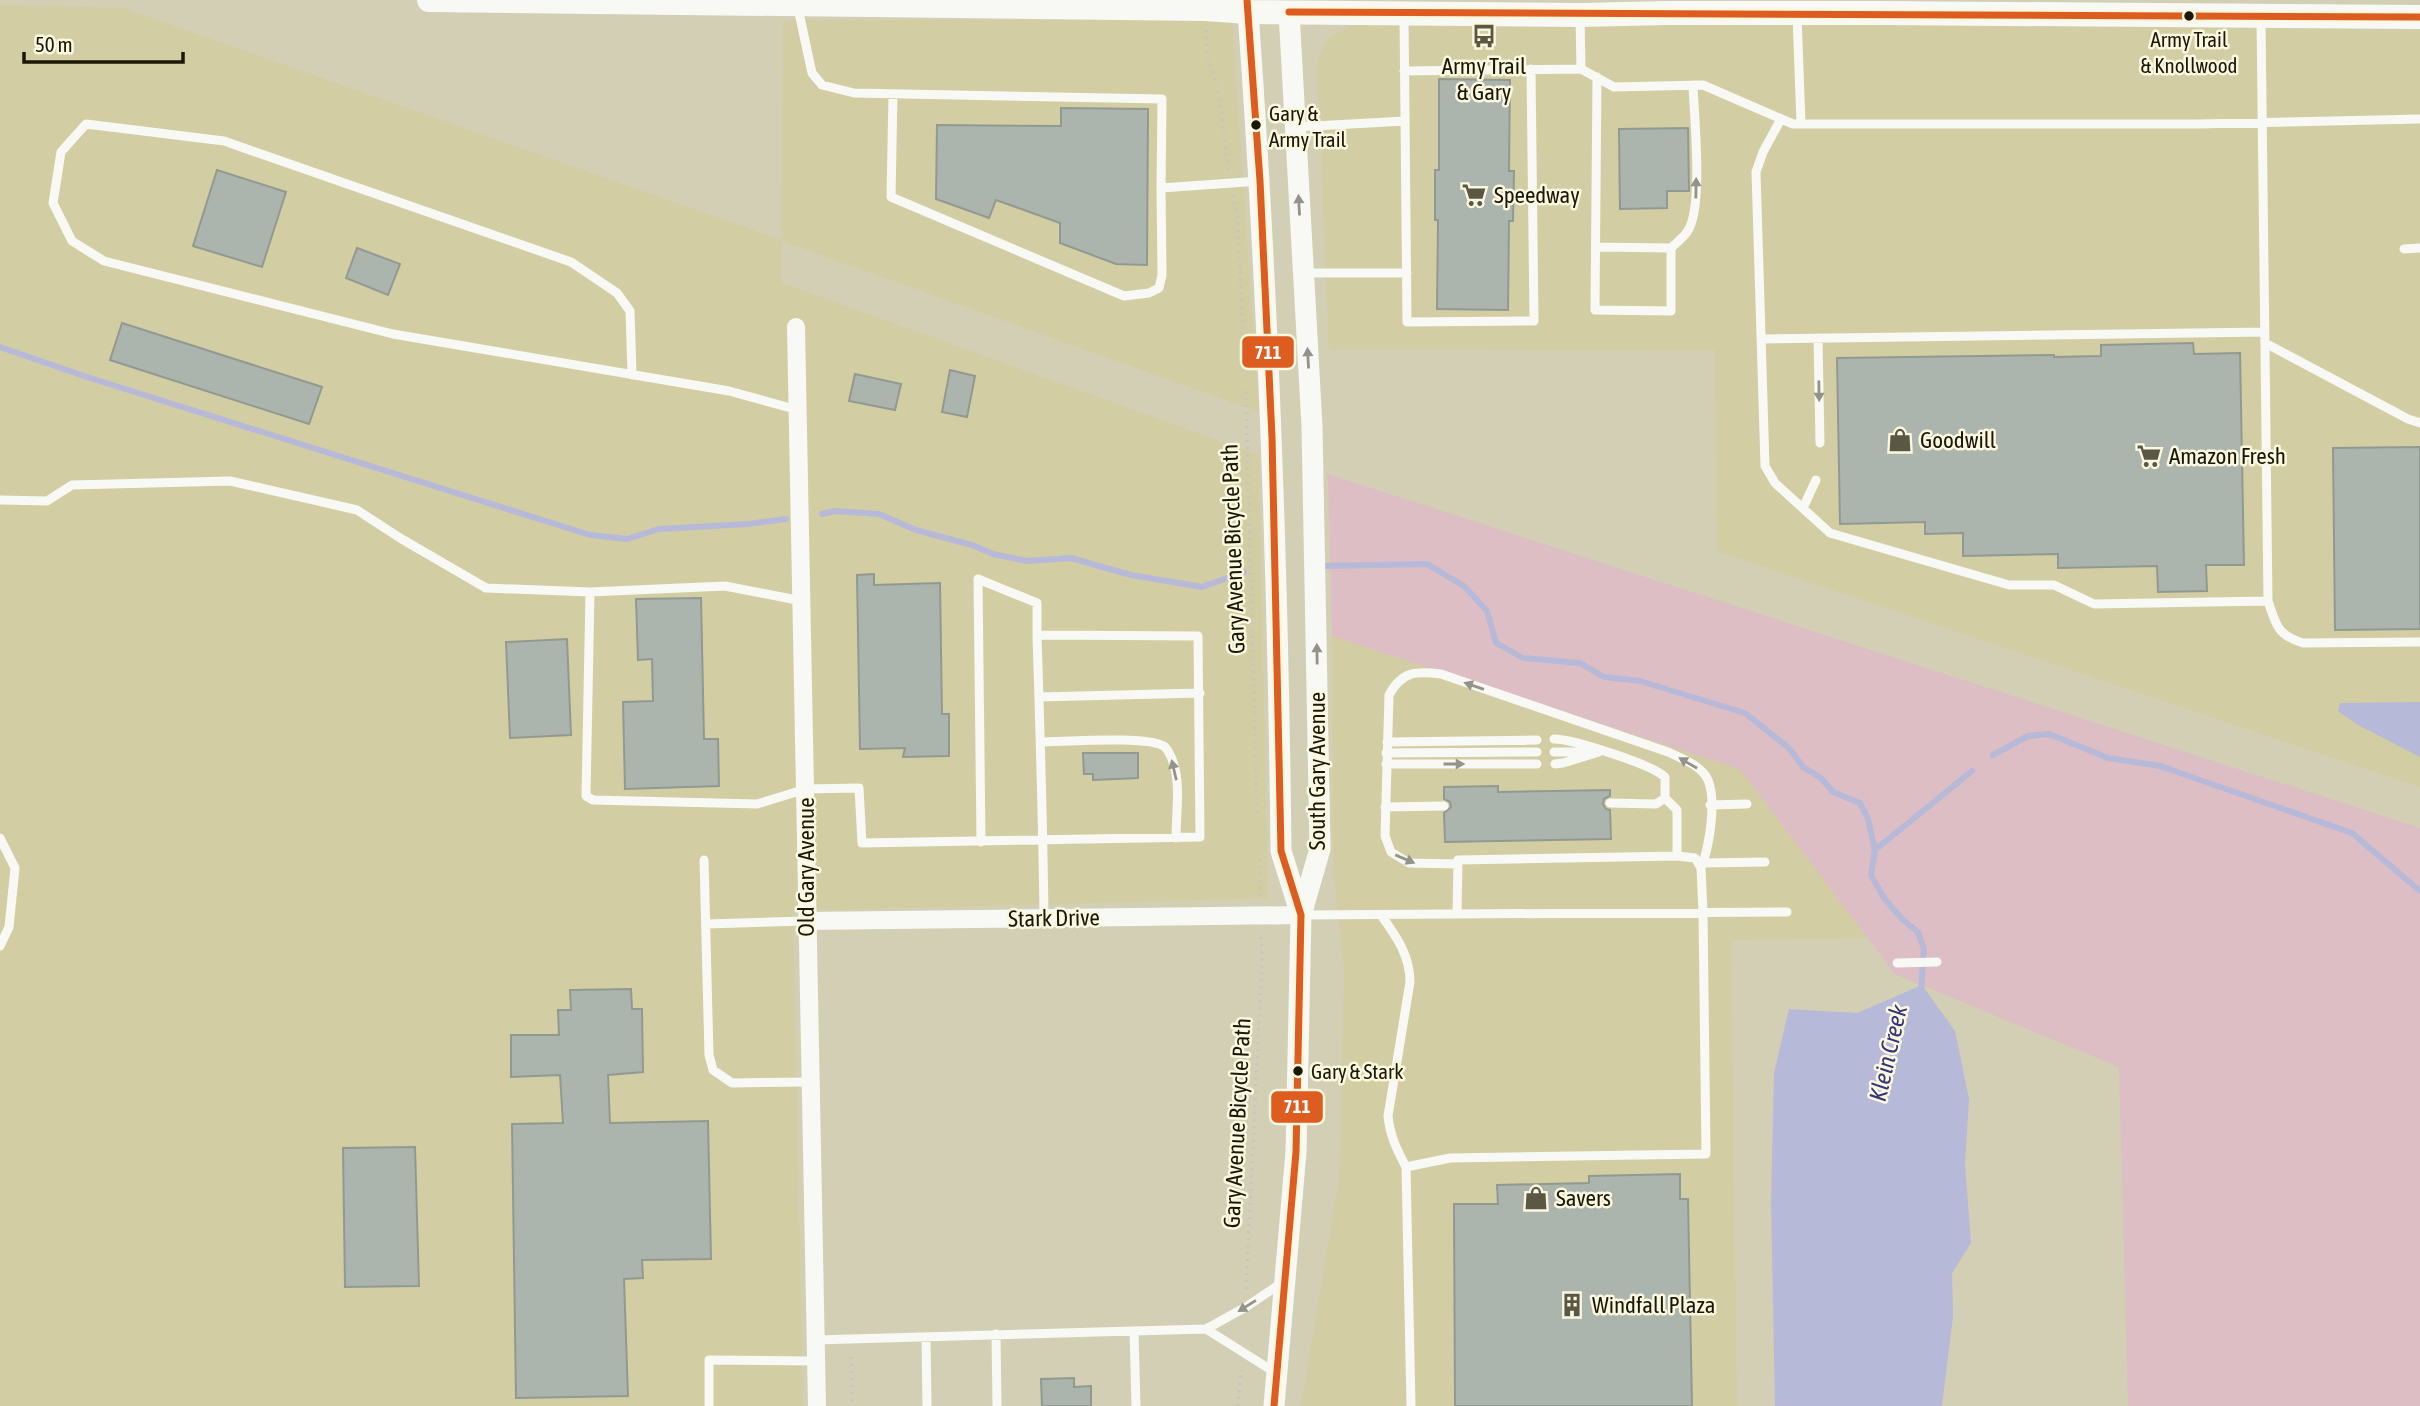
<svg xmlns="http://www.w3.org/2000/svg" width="2420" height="1406" font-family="'Asap Condensed',sans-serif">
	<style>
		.built { fill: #d3cda3 }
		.green { fill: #dcbec4 }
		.water { fill: #b7b9d9 }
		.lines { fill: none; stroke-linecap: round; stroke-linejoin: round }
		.stream { stroke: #b7b9d9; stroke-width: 6 }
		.building { fill: #acb5ad; stroke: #919a91; stroke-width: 2 }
		.path { stroke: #c7c6be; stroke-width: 3.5; stroke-dasharray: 2 5; stroke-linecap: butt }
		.service { stroke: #f8f8f4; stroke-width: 9 }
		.minor { stroke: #f8f8f4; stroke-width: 18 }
		.tertiary { stroke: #f8f8f4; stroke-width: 21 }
		.secondary { stroke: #f8f8f4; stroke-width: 24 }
		.bus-1-casing { stroke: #fbf8e0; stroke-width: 12 }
		.bus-1 { stroke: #dc5d1f; stroke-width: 7 }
		.oneway { fill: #949389 }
		.bus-dot { fill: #1a1706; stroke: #fbf8e0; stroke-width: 2.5 }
		.labels { text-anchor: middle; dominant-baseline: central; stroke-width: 5; stroke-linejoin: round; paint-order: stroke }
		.bus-label { font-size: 21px; fill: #1a1706; stroke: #fbf8e0; text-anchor: start }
		.poi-label { font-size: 23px; fill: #1a1706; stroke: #fbf8e0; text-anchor: start }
		.street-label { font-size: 23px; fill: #1a1706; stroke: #fbf8e0 }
		.water-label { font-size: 24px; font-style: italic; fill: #373578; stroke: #fbf8e0 }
		.line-badge { stroke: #fbf8e0; stroke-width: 2.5 }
		.badge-label { font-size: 19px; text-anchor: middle; font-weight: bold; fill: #fff }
	</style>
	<rect width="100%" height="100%" fill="#d2cfb5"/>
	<path class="built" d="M0 5 123 8 782 240 783 20H1232L1259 412 782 241V283L1259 455 1268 898 793 911 803 1406H0Z
		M1586 21 2420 30V787L1717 551 1715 350 1329 349 1317 65 1322 50 1329 38 1349 27 1364 23Z
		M1332 636 1740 769 1868 938 1731 940 1737 1406H1301L1339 1178 1341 1129 1344 969 1333 866Z"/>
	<path class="green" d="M1328 474 2420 828V1406H2128L2119 1067 1895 974 1740 769 1332 636Z"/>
	<path class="water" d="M2420 702V757L2358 725 2338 711 2340 703Z
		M1922 985 1955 1031 1969 1099 1965 1164 1971 1243 1952 1273 1953 1316 1942 1406H1775L1771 1201 1774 1073 1789 1009 1857 1013Z"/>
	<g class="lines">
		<path class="stream" d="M0 347 87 377 590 535 627 539 659 529 748 524 786 519
			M822 514 835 511 879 514 916 530 972 545 993 554 1027 561 1071 558 1131 575 1202 587 1244 572
			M1324 566 1427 564 1464 586 1487 611 1496 643 1523 658 1580 663 1604 677 1640 681 1745 713 1789 748 1803 767 1821 778 1833 792 1860 803 1868 819 1875 850
			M1993 755 2028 736 2049 734 2108 758 2160 766 2352 833 2420 891
			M1921 991 1924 949 1918 932 1902 919 1884 898 1871 875 1875 850 1972 771"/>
	</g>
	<path class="building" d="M1439 79 1510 80 1509 171H1514L1513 221H1509L1508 310 1437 309 1438 220H1435V170H1439Z
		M1061 108 1148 109 1147 265 1116 264 1060 243V223L996 200 989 218 936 199 937 125 1061 126Z
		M1688 128 1689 191H1667V208L1620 209 1619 129Z
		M217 170 286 192 262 267 193 246Z
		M357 248 400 264 388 295 346 278Z
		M122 323 322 387 309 424 110 360Z
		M2193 343 2194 354 2240 353 2244 565H2206L2207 591 2158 592 2157 566 2058 568V554L1963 556V533L1925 534V522L1840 524 1837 358 2054 355V357L2101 356V345Z
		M950 370 975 376 967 417 942 412Z
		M855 374 901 384 895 410 849 401Z
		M2420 447V629L2335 630 2333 448Z
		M874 574V585L940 583 942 714H949V756L903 757 905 748 860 749 857 575Z
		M701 598 704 739H718L719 786 625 789 623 702 653 701 652 659 638 660 636 599Z
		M567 639 571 735 510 738 506 642Z
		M1083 753H1138V778L1093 780V774H1084Z
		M1498 786V792L1610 790V796L1604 799 1603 804 1606 809 1610 810 1611 839 1445 842 1444 813 1451 807 1450 802 1444 799V787Z
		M631 989 632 1009H642L643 1072 608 1075 610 1123 708 1121 711 1259 642 1260 643 1278 624 1279 628 1396 516 1398 512 1124 563 1123 560 1075 511 1077V1035H559L558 1010H571L570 990Z
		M415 1147 419 1286 345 1287 343 1148Z
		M1680 1174V1199H1688L1692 1406H1455L1454 1204H1498L1497 1185 1589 1183V1176Z
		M1074 1378V1387L1091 1386V1406H1042L1041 1379Z"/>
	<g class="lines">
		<path class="path" d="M1206 30 1207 54 1218 91 1229 171
			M1233 195 1237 214 1245 369
			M1246 391 1257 817
			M1260 859V897
			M1246 1289 1262 962 1261 933
			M851 1357 852 1406
			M1238 1406 1241 1370"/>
		<path class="service" d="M798 8 812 73 822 85 854 93 1162 99 1161 188 1260 181
			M1404 14 1407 322 1534 321 1531 69
			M1797 15 1801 124
			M1581 69 1614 87 1703 85 1793 124H2197L2420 119
			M1404 71 1581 69 1580 16
			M893 94 891 197 1124 296 1149 293 1159 288 1162 275 1161 188
			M1781 119 1763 152 1756 172 1765 466 1775 483 1830 533 2009 585H2054L2094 604 2268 601 2261 19
			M1296 127 1405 121
			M1596 247 1671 248V311L1595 310 1597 77
			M1671 248C1676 243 1683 238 1687 232 1704 210 1694 116 1693 85
			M2404 249 2420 248
			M1305 273H1407
			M1818 338 1820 443
			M1761 339 2265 332
			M2265 343 2408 419 2420 423
			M632 375 630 311 617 293 571 262 224 141 86 124 61 152 53 203 72 241 104 261 393 334 729 391 798 410
			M0 500 47 501 72 485 230 481 357 510 400 538 486 588 590 592 725 586 802 601
			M1803 508 1816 480
			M590 592 586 796 593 800 757 804 806 789 859 788 862 843 1200 837 1198 636 1037 635C1040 729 1043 824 1044 919
			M2268 601C2276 625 2277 635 2303 643L2420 642
			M1039 697 1200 693
			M1554 739C1572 739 1651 764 1665 777V798L1656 804 1610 803
			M1041 742C1063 742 1150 735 1165 747 1168 750 1172 758 1173 762 1181 784 1176 814 1176 838
			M1387 742 1537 740
			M1554 752H1591
			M1386 753 1537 752
			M1386 764H1537
			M1555 764 1563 763 1599 752
			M1665 798 1677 810V856
			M1710 805 1747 804
			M1385 807 1444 806
			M0 838 15 868 9 927 0 946
			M981 842 978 579 1037 603V635
			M704 860 709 1055 713 1070 732 1083 809 1082
			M1703 863 1765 862
			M1458 864 1409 863 1391 852 1385 836 1389 695C1402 671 1416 671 1441 674L1668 752C1681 758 1702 766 1708 780 1717 802 1709 848 1701 868
			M1303 915 1787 912
			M1381 915C1396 936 1410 955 1410 982L1388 1116C1390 1136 1397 1150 1406 1167L1411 1406
			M706 924 806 921
			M1897 963 1937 962
			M1406 1167 1450 1158 1706 1154 1703 912 1701 868 1695 858 1677 856 1458 860 1457 914
			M1206 1329 1276 1373
			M1134 1331 1136 1406
			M996 1334 997 1406
			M926 1337 927 1406
			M815 1340 1206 1329 1246 1307 1283 1282
			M709 1406V1360L816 1361"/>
		<path class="minor" d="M796 327 817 1406
			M806 921 1301 915"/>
		<path class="tertiary" d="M1248 12C1268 291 1278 571 1281 851L1301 915
			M1274 1406 1296 1152 1301 915 1320 849 1312 426 1289 12"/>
		<path class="secondary" d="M429 0 1205 9 1248 12 1580 15 1667 13H1881L2420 17"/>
		<g class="bus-1-casing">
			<path id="bus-1" d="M1247 0 1260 181 1272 437 1281 851 1301 915 1296 1152 1274 1406
				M1289 12 2420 17"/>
		</g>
		<use href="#bus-1" class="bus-1"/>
	</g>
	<defs><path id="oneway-solid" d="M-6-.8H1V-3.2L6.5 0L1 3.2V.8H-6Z" transform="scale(1.75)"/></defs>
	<g class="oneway">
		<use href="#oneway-solid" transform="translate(1696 188) rotate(-89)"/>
		<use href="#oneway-solid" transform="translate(1299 205) rotate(-93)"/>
		<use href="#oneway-solid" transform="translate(1308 358) rotate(-93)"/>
		<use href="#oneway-solid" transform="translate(1819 391) rotate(89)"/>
		<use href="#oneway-solid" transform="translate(1317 654) rotate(-91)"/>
		<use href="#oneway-solid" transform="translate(1474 686) rotate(-161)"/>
		<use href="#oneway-solid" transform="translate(1688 763) rotate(-150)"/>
		<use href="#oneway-solid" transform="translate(1454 764)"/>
		<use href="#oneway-solid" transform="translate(1174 770) rotate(-103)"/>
		<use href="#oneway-solid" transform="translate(1405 859) rotate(23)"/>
		<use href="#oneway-solid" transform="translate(1247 1306) rotate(148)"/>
	</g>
	<defs>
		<g id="bus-bare" transform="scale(1.89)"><path d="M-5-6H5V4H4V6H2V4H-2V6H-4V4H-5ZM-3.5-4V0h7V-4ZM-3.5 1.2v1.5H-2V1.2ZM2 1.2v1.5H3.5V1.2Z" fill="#5a5743" stroke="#fbf8e0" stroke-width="2.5" paint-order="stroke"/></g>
		<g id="supermarket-bare" transform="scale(1.89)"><path d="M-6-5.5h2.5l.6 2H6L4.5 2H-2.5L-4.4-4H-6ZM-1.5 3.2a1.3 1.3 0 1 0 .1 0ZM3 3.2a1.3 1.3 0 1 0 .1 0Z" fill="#5a5743" stroke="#fbf8e0" stroke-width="2.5" paint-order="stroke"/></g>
		<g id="shop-bare" transform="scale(1.89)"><path d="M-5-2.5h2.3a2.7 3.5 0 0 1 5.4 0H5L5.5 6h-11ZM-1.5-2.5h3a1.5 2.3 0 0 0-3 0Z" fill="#5a5743" stroke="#fbf8e0" stroke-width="2.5" paint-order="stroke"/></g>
		<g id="building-bare" transform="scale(1.89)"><path d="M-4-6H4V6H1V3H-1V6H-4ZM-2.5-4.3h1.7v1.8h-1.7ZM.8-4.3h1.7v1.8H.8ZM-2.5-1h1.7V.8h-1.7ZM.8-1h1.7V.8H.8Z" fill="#5a5743" stroke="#fbf8e0" stroke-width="2.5" paint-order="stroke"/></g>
	</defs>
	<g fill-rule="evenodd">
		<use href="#bus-bare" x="1484" y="36"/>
		<use href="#supermarket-bare" x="1474" y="195"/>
		<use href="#shop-bare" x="1900" y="440"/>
		<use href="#supermarket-bare" x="2149" y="456"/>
		<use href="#shop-bare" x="1536" y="1198"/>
		<use href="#building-bare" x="1572" y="1305"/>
	</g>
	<g class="bus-dot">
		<circle cx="2189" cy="16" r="6"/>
		<circle cx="1256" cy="125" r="6"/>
		<circle cx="1298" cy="1071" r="6"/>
	</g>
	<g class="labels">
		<g class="bus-label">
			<text x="2189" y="39" text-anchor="middle">Army Trail<tspan x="2189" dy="26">&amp; Knollwood</tspan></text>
			<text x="1269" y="113">Gary &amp;<tspan x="1269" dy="26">Army Trail</tspan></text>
			<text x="1311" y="1071">Gary &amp; Stark</text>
		</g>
		<g class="poi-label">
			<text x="1484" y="66" text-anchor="middle">Army Trail<tspan x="1484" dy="26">&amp; Gary</tspan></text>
			<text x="1494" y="195">Speedway</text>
			<text x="1920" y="440">Goodwill</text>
			<text x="2169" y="456">Amazon Fresh</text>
			<text x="1556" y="1198">Savers</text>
			<text x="1592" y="1305">Windfall Plaza</text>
		</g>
		<g class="street-label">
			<text transform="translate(1233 549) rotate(-92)">Gary Avenue Bicycle Path</text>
			<text transform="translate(1317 771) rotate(-90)">South Gary Avenue</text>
			<text transform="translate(806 867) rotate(-90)">Old Gary Avenue</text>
			<text transform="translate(1054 918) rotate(-1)">Stark Drive</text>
			<text transform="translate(1237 1123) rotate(-87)">Gary Avenue Bicycle Path</text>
		</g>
		<g class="water-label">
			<text transform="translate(1888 1053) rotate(-77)">Klein Creek</text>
		</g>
	</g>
	<g class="line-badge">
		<rect x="1241" y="335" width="54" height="34" rx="7" fill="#dc5d1f"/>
		<rect x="1270" y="1090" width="54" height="34" rx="7" fill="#dc5d1f"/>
	</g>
	<g class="badge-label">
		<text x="1268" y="359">711</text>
		<text x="1297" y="1113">711</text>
	</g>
	<path d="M24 52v10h159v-10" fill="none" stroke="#1a1706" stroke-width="3.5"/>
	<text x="35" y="52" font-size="21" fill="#1a1706" stroke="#fbf8e0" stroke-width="5" paint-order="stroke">50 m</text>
</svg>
